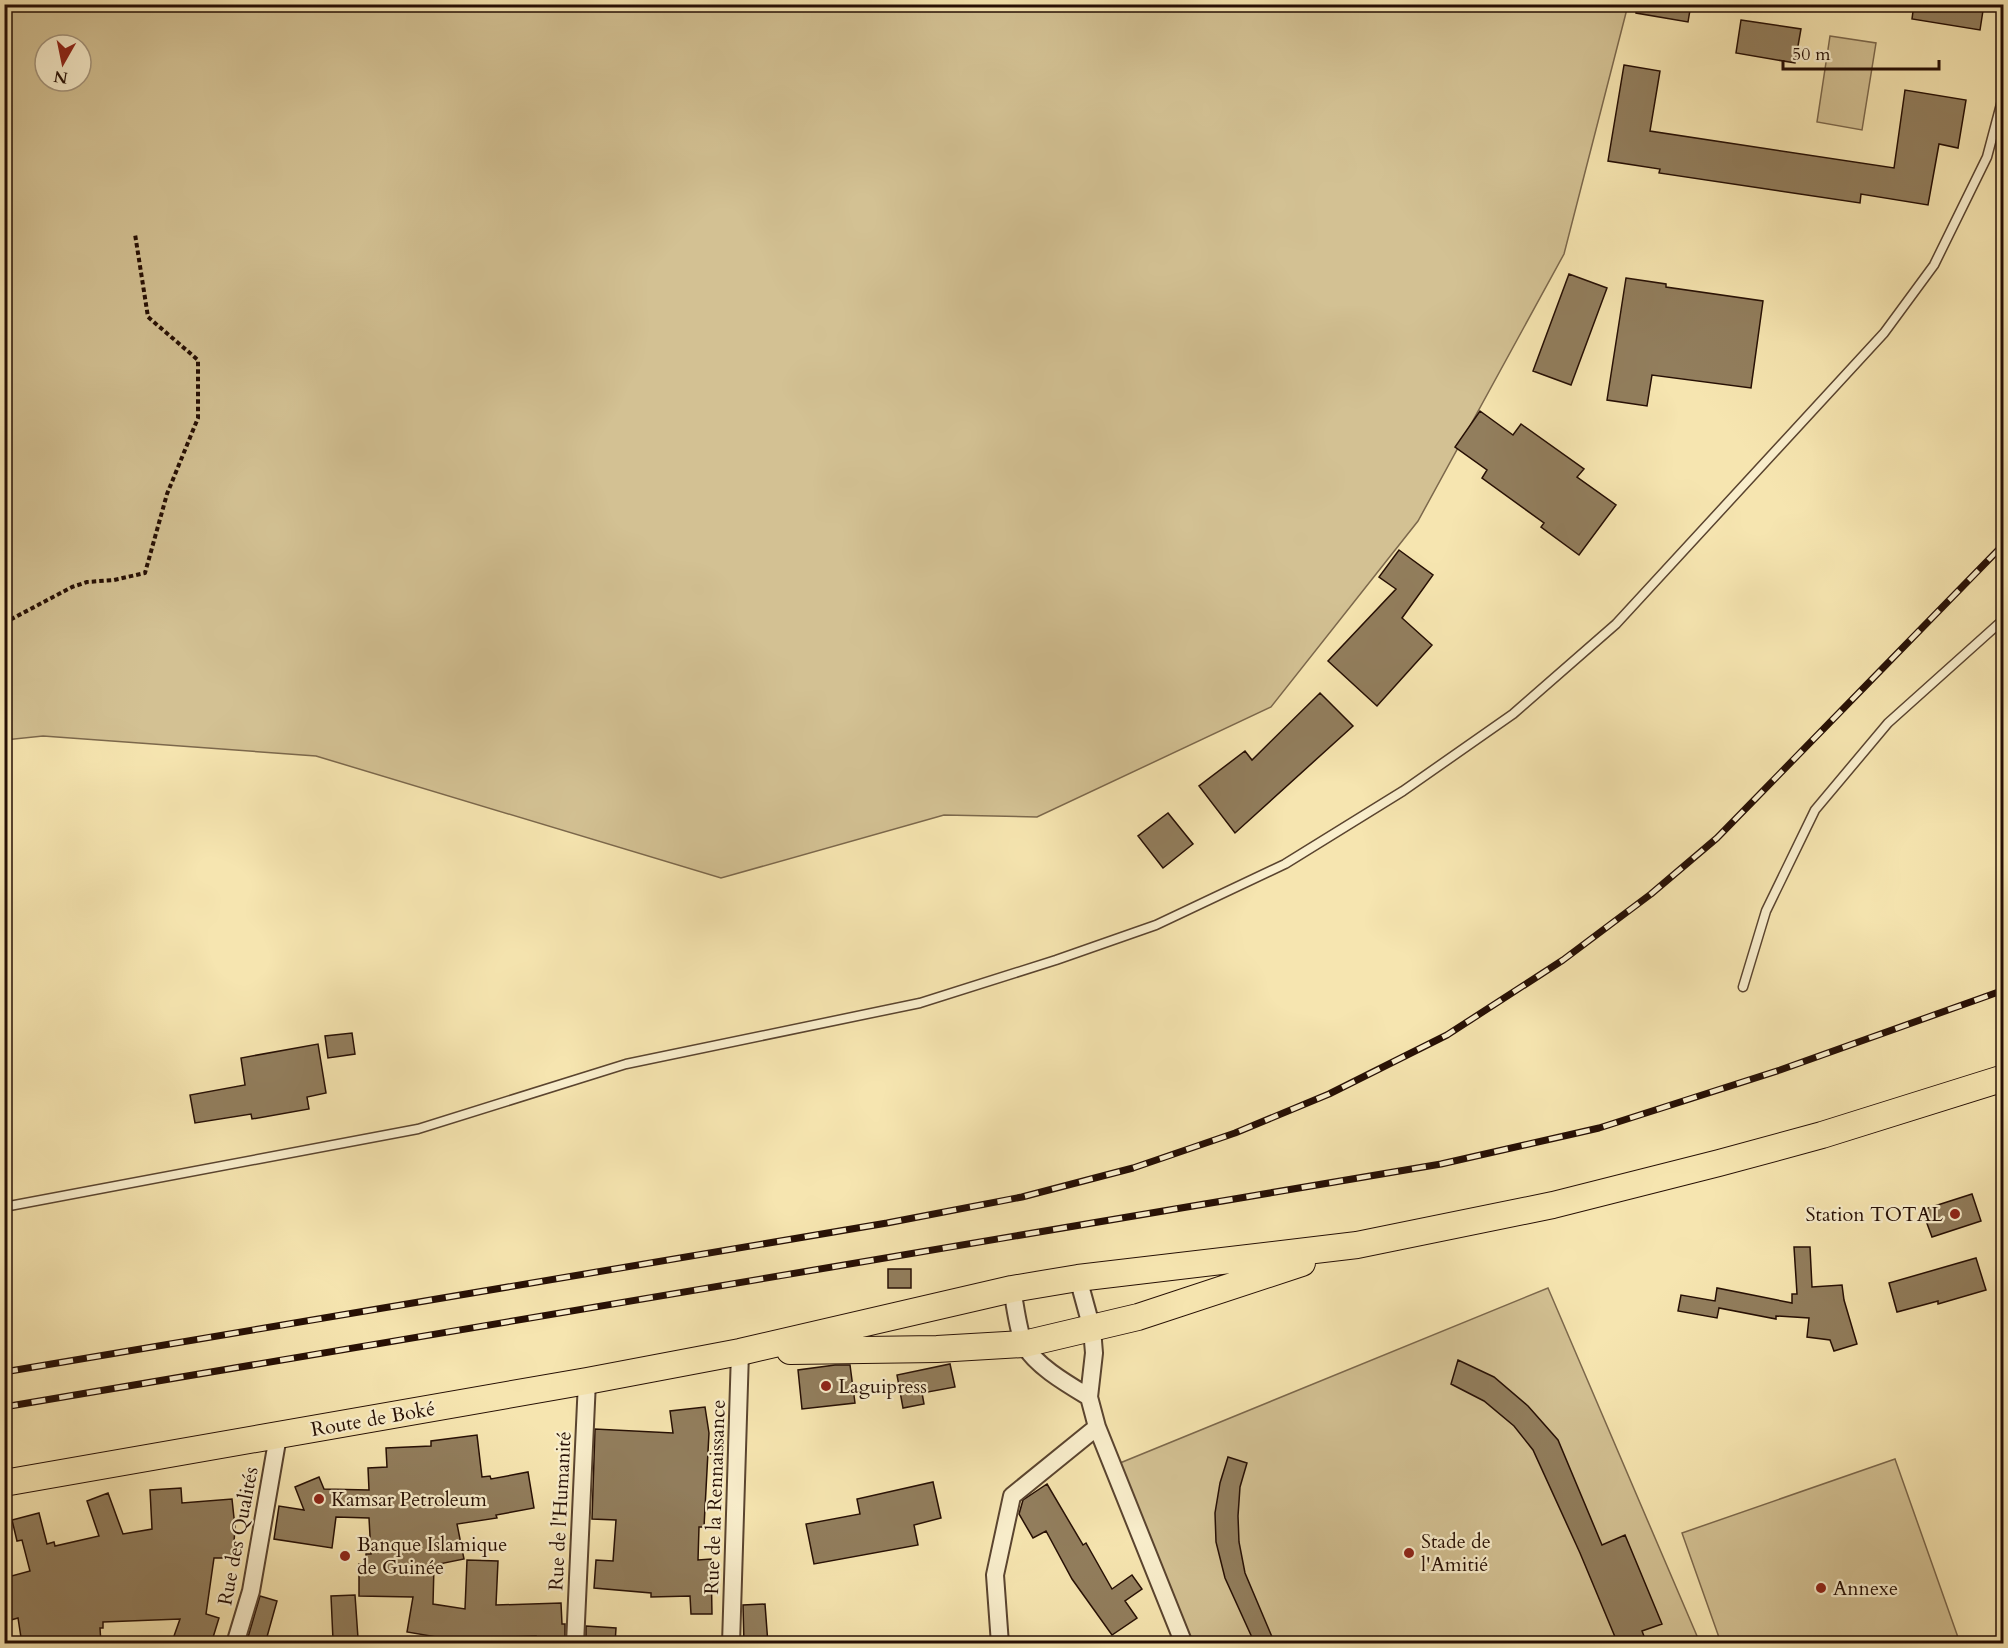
<svg xmlns="http://www.w3.org/2000/svg" width="2008" height="1648" font-family="Cardo,serif">
	<style>
		.green { fill: #d3c193; stroke: #7c684c; stroke-width: 1.5; fill-rule: evenodd }
		.building { fill: #927e5d; stroke: #260f04; stroke-width: 1.5 }
		.lines { fill: none; stroke-linecap: round; stroke-linejoin: round }
		.lane-casing { stroke: #5a442f; stroke-width: 11 }
		.street-casing { stroke: #5a442f; stroke-width: 20 }
		.primary-casing { stroke: #260f04; stroke-width: 28 }
		.path { stroke: #260f04; stroke-width: 4; stroke-dasharray: 4.5 3; stroke-linecap: butt }
		.lane { stroke: #f9eecc; stroke-width: 8 }
		.street { stroke: #f9eecc; stroke-width: 16 }
		.primary { stroke: #f6e5b0; stroke-width: 26 }
		.rail-casing { stroke: #260f04; stroke-width: 7 }
		.rail { stroke: #f9eecc; stroke-width: 4.5; stroke-dasharray: 14; stroke-linecap: butt }
		.poi-dot { fill: #8f2418; stroke: #f9eecc; stroke-width: 2 }
		.labels { text-anchor: middle; dominant-baseline: central; stroke-width: 4.5; stroke-linejoin: round; paint-order: stroke }
		.poi-label { font-size: 20px; fill: #260f04; stroke: #f9eecc; text-anchor: start }
		.street-label { font-size: 20px; fill: #260f04; stroke: #f9eecc }
	</style>
	<rect width="100%" height="100%" fill="#f6e5b0"/>
	<filter id="stains"><feTurbulence type="fractalNoise" baseFrequency=".00333" numOctaves="4"/><feColorMatrix values="0 0 0 0 .2 0 0 0 0 .09 0 0 0 0 .02 0 0 0 .5 -.17"/></filter>
	<radialGradient id="worn" r=".72"><stop offset=".6" stop-color="#630" stop-opacity="0"/><stop offset="1" stop-color="#630" stop-opacity=".3"/></radialGradient>
	<path class="green" d="M4 5H1628L1564 254 1418 521 1271 707 1037 817 944 815 721 878 316 756 43 736 5 740ZM45 45H81V81H45Z
		M1830 36 1876 43 1862 130 1817 122Z
		M1548 1288 1700 1643H1193L1120 1463Z
		M1895 1459 1960 1643H1721L1682 1533Z"/>
	<path class="building" d="M1636 4H1691L1688 22 1636 13Z
		M1914 4H1984L1980 30 1912 19Z
		M1741 20 1801 29 1795 63 1736 53Z
		M1624 65 1660 71 1650 131 1894 168 1905 90 1966 100 1958 148 1939 144 1928 205 1861 194 1860 203 1659 173 1660 169 1608 161Z
		M1569 274 1607 288 1571 385 1533 371Z
		M1626 278 1666 284V287L1763 301 1751 388 1652 375 1647 406 1607 400Z
		M1480 411 1513 435 1521 424 1584 469 1577 477 1616 505 1579 555 1541 527 1544 523 1482 478 1487 470 1455 447Z
		M1399 550 1433 575 1402 618 1432 645 1377 706 1328 661 1396 589 1379 577Z
		M1320 693 1353 726 1235 833 1199 786 1245 751 1252 760Z
		M1168 813 1193 844 1163 868 1138 836Z
		M352 1033 355 1054 328 1058 325 1036Z
		M318 1044 326 1093 307 1097 309 1109 252 1119 251 1114 195 1123 190 1095 245 1085 241 1058Z
		M1972 1194 1981 1221 1932 1237 1922 1210Z
		M1794 1247H1810L1812 1287 1842 1285 1844 1300 1857 1344 1834 1351 1830 1340 1807 1337 1809 1318 1776 1316V1319L1719 1308 1717 1318 1678 1311 1681 1295 1715 1301 1717 1288 1792 1303V1294H1797Z
		M1976 1258 1986 1290 1938 1304V1301L1897 1312 1889 1283Z
		M888 1269H911V1288H888Z
		M1458 1360 1494 1377 1528 1406 1558 1440 1602 1545 1625 1535 1662 1624 1642 1631 1647 1644H1618L1580 1553 1533 1450 1514 1426 1484 1401 1451 1384Z
		M950 1364 955 1387 922 1393 924 1404 903 1408 897 1375Z
		M835 1365H850L855 1403 802 1409 798 1370Z
		M705 1407 709 1433 704 1527H699L698 1560 711 1559 712 1614H691L690 1596 651 1597V1593L594 1588 596 1560 613 1561 616 1520 592 1519 595 1429 673 1433 670 1411Z
		M477 1435 482 1477 490 1476 491 1479 528 1472 534 1508 496 1515 497 1518 457 1524 464 1559 434 1565 433 1604 465 1609 467 1560 498 1561 496 1605 561 1603 562 1624H565V1644H536V1636L481 1638V1643L460 1641 407 1632 413 1597 359 1596V1564H366V1554H371L369 1518 336 1517 332 1548 274 1539 279 1506 304 1510 295 1487 319 1477 324 1489 369 1490 368 1468 387 1467 386 1448 431 1446V1441Z
		M1228 1457 1247 1463 1240 1487 1238 1516 1239 1542 1245 1573 1275 1644H1255L1225 1578 1216 1542 1215 1513 1220 1483Z
		M933 1482 941 1518 914 1525 918 1545 814 1564 806 1524 860 1514 857 1499Z
		M1047 1484 1083 1545 1086 1543 1112 1589 1132 1575 1142 1589 1125 1601 1137 1618 1112 1635 1072 1579 1046 1531 1033 1538 1019 1514 1023 1500Z
		M181 1488 182 1503 232 1499 235 1527 233 1558H214L206 1614 219 1618 211 1644H197L174 1636 180 1619 103 1622V1628H100L101 1644H22L18 1618 4 1622V1578L30 1571 22 1540 17 1541 12 1520 39 1513 47 1544 54 1542 55 1546 99 1536 87 1501 108 1493 123 1534 152 1529 150 1490Z
		M355 1595 358 1638 333 1640 331 1596Z
		M260 1596 277 1601 265 1644H246Z
		M765 1604 768 1644H744L743 1605Z
		M586 1626 616 1628 615 1644H586Z"/>
	<g class="lines">
		<g class="lane-casing">
			<path id="lane" d="M1743 987 1766 911 1815 810 1888 723 2004 619
				M4 1207 418 1129 626 1064 920 1003 1056 960 1156 925 1285 864 1403 791 1513 714 1616 624 1884 333 1934 265 1987 157 2004 93"/>
		</g>
		<g class="street-casing">
			<path id="street" d="M1078 1278 1092 1329 1094 1353 1089 1397 1097 1427 1184 1644
				M1012 1289C1015 1304 1018 1331 1024 1344 1034 1365 1069 1385 1089 1397
				M235 1644 251 1591 278 1436
				M575 1644 587 1381
				M731 1644 740 1352
				M1000 1644 995 1575 1012 1496 1097 1427"/>
		</g>
		<g class="primary-casing">
			<path id="primary" d="M790 1351 937 1349 1024 1344 1138 1317 1302 1263
				M4 1483 587 1381 740 1352 1012 1289 1078 1278 1357 1245 1553 1205 1719 1163 1822 1135 2004 1078"/>
		</g>
		<path class="path" d="M4 623 72 587 87 582 114 580 145 573 167 494 198 418V360L148 317 135 234"/>
		<use href="#lane" class="lane"/>
		<use href="#street" class="street"/>
		<use href="#primary" class="primary"/>
		<g class="rail-casing">
			<path id="rail" d="M4 1372 887 1223 1022 1197 1133 1168 1235 1133 1329 1094 1447 1035 1563 960 1651 894 1717 838 2004 544
				M4 1407 1441 1164 1599 1128 1780 1070 2004 990"/>
		</g>
		<use href="#rail" class="rail"/>
	</g>
	<g class="poi-dot">
		<circle cx="1955" cy="1214" r="6"/>
		<circle cx="826" cy="1386" r="6"/>
		<circle cx="319" cy="1499" r="6"/>
		<circle cx="1409" cy="1553" r="6"/>
		<circle cx="345" cy="1556" r="6"/>
		<circle cx="1821" cy="1588" r="6"/>
	</g>
	<g class="labels">
		<g class="poi-label">
			<text x="1943" y="1214" text-anchor="end">Station TOTAL</text>
			<text x="838" y="1386">Laguipress</text>
			<text x="331" y="1499">Kamsar Petroleum</text>
			<text x="1421" y="1541">Stade de<tspan x="1421" dy="23">l'Amitié</tspan></text>
			<text x="357" y="1544">Banque Islamique<tspan x="357" dy="23">de Guinée</tspan></text>
			<text x="1833" y="1588">Annexe</text>
		</g>
		<g class="street-label">
			<text transform="translate(373 1419) rotate(-10)">Route de Boké</text>
			<text transform="translate(715 1497) rotate(-88)">Rue de la Rennaissance</text>
			<text transform="translate(560 1511) rotate(-87)">Rue de l'Humanité</text>
			<text transform="translate(238 1536) rotate(-79)">Rue des Qualités</text>
		</g>
	</g>
	<rect width="2008" height="1648" fill="none" stroke="#f6e5b0" stroke-width="24"/>
	<rect x="6" y="6" width="1996" height="1636" fill="none" stroke="#260f04" stroke-width="3"/>
	<rect x="12" y="12" width="1984" height="1624" fill="none" stroke="#260f04" stroke-width="1.5"/>
	<g transform="translate(63 63) rotate(189)"><circle r="28" fill="#f9eecc" stroke="#a5957c" stroke-width="1.5"/>
	<path d="M0-4.5L10 22L0 15L-10 22Z" fill="#8f2418"/>
	<text y="-9" font-size="16" font-weight="bold" text-anchor="middle" fill="#260f04">N</text>
	</g>
	<path d="M1783 60v9h156v-9" fill="none" stroke="#260f04" stroke-width="3"/>
	<text x="1792" y="60" font-size="18" fill="#260f04" stroke="#f9eecc" stroke-width="4.5" paint-order="stroke">50 m</text>
	<rect width="100%" height="100%" filter="url(#stains)"/>
	<rect width="100%" height="100%" fill="url(#worn)"/>
</svg>
